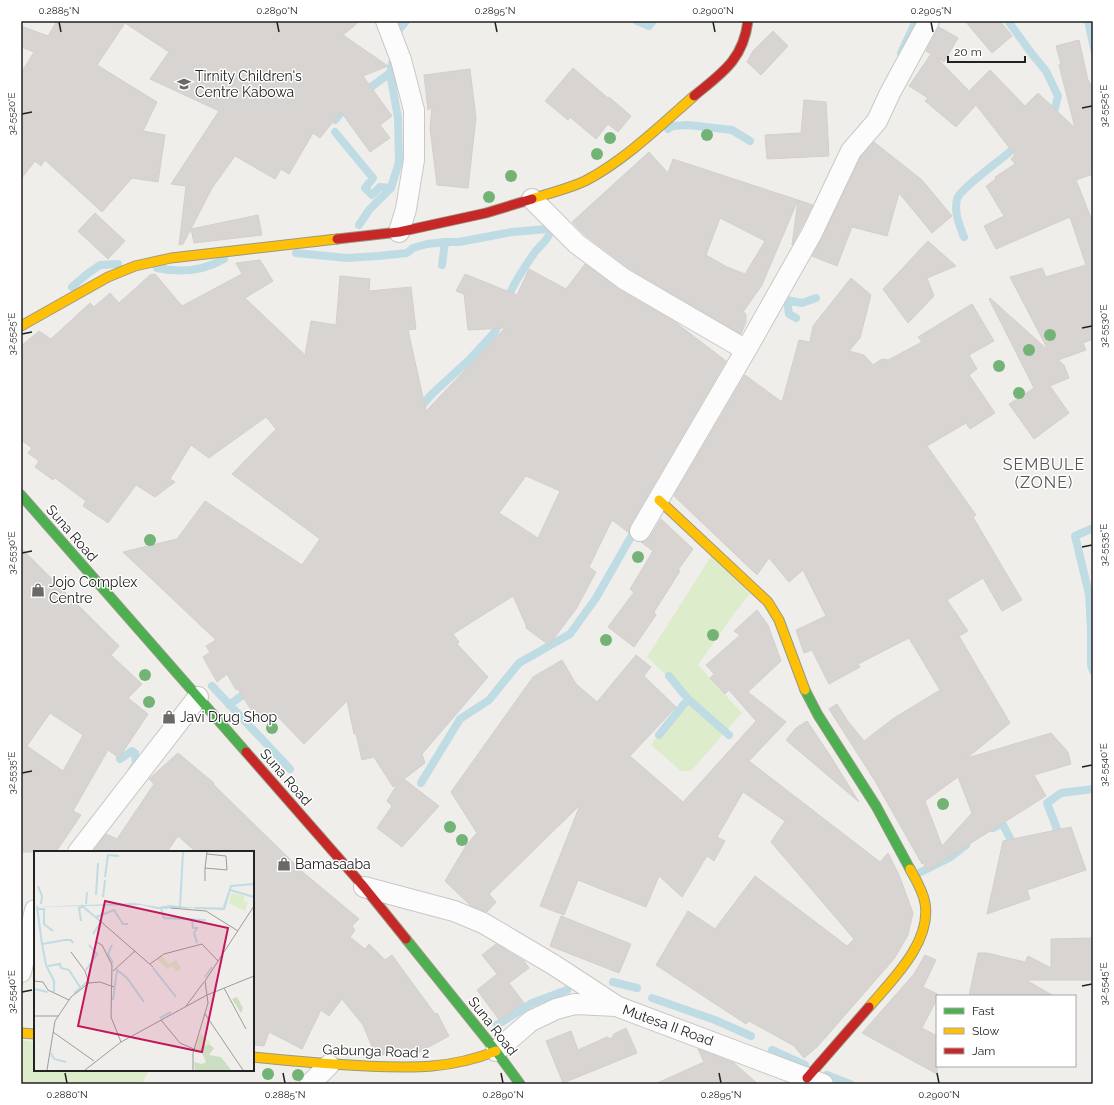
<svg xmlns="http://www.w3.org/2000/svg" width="1114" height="1105" font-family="Raleway,sans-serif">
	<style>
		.grass { fill: #ddeccb }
		.water { fill: #bfdbe3 }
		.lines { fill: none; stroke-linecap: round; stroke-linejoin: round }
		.stream { stroke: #bfdbe3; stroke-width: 8 }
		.building { fill: #d7d4d2; stroke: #d3d0cc; fill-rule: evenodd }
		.street-casing { stroke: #c9c8c7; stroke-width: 22 }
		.fast-casing { stroke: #999a82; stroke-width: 11 }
		.slow-casing { stroke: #999a82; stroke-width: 11 }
		.jam-casing { stroke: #999a82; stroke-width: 11 }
		.street { stroke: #fdfcfc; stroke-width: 20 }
		.fast { stroke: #4caf50; stroke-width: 9 }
		.slow { stroke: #ffc107; stroke-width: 9 }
		.jam { stroke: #c62828; stroke-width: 9 }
		.tree { fill: #73b476 }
		.ticks { fill: none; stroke: #222; stroke-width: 1.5 }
		.labels { text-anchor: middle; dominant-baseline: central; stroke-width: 3; stroke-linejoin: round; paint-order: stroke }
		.poi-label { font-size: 14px; fill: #222; stroke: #fff; text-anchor: start }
		.street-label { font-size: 14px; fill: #222; stroke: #fff }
		.quarter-label { font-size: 16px; letter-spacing: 1px; fill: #555; stroke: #fff }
		.inset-river { fill: none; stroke: #bfdbe3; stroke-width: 2 }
		.inset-road { fill: none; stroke: #9e9c9b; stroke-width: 1 }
		.view { fill: #c2185b; fill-opacity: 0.15; stroke: #c2185b; stroke-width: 2 }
		.inset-edge { fill: none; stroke: #222; stroke-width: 2 }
		.neatline { fill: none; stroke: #222; stroke-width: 1.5 }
		.ticks-label { font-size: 10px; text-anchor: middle; fill: #222 }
	</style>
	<rect width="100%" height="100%" fill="#f0eeeb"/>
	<path class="grass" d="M712 555 750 594 736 611 698 665 742 713 691 771H681L651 745 687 696 647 657Z
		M21 1040 35 1042V1070H149L142 1084H34L32 1083 21 1084Z"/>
	<path class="water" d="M1084 21H1093V63Z"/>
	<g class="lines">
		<path class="stream" d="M637 21 649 26 653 21
			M1008 21 1032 54 1046 71 1058 96 1054 112 1048 117
			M397 38 398 31 406 21
			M901 53 916 21
			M363 93 390 73 394 55
			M335 120 347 105
			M668 129 672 126 688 125 732 130 750 141
			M335 132 373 178 365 188 372 195 380 187 391 188
			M359 225 369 210 391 188 399 162 398 118 390 73
			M964 237C959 224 954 213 957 199 960 188 1008 155 1019 144
			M296 253 347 258 378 256 407 253 413 248 427 244 445 242H459L512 232 548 229 550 232C548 241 540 245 535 252 524 268 513 284 506 302
			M442 265 445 242
			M157 268C180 273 203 271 224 259
			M72 287 87 274 100 265 118 264
			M776 298 802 303 816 298
			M787 300 789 314 796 318
			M418 410 432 394 469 360 495 332 500 319
			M1093 528 1075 536 1089 594 1091 629V665L1093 671
			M669 676 688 699 729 735
			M212 686 290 769
			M229 705 251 689
			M659 735 688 699
			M120 759 132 751 135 753 136 764 132 770
			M421 783 460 719 489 700 519 663 570 634 596 598 636 528
			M993 828 1002 823 1013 844 1017 845
			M1051 840 1057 829 1047 803 1061 793 1093 789
			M919 873 949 858 966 845
			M613 982 637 988
			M652 998 715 1020 751 1036
			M497 1025 532 1003 567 990
			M772 1050 805 1065
			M827 1075 850 1084"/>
	</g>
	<path class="building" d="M57 21H360L343 35 388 66 363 76 392 116 380 125 390 138 370 152 341 112 320 138 313 133 289 174 281 169 275 179 235 156 212 188 191 229 258 215 262 235 194 243 191 229 183 244 179 245 186 186 171 184 219 111 150 79 169 52 125 23 97 65 157 102 143 131 165 135 158 182 132 178 102 212 45 160 41 166 35 161 21 179V73L34 52 21 47V26L48 36Z
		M965 21H1000L1012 36 992 53Z
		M939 27 958 38 944 62 936 57 969 91 990 70 1025 106 1038 93 1075 128 1059 65 1061 64 1056 46 1079 40 1088 80 1093 88V174L1076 180 1093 223V339L1083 343 1086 350 1058 360 1064 365 1069 378 1050 386 1069 413 1034 439 1009 404 1034 388 989 299 990 298 1048 350 1010 277 1042 268 1046 277 1086 265 1070 217 996 249 984 226 1004 216 986 186 996 179 995 177 1015 164 1011 159 1015 155 976 105 956 127 925 101 928 98 909 86 931 54 926 51Z
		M773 31 788 46 761 75 747 62 753 51Z
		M573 68 608 98 609 97 631 116 618 132 608 124 596 139 570 117 568 120 545 101Z
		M470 69 476 118 468 188 437 185 430 128 432 107 428 110 424 75Z
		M804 100 826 102 829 156 767 159 765 135 801 133Z
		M874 142 922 180 952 216 932 233 899 193 887 236 852 227 837 266 812 256 822 238 861 157Z
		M649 152 668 173 673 159 798 200 762 285 743 312 746 314V322L741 334 630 269 585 235 572 222ZM720 218 765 241 745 274 727 267 706 255Z
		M798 200 813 205 792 245Z
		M95 213 125 241 108 259 78 231Z
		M928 241 956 266 927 278 934 296 908 323 883 289Z
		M260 260 273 281 245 298 305 355 311 321 336 325 340 276 370 279 369 291 411 287 416 329 408 330 426 411 505 328 468 330 464 294 456 291 465 274 517 295 529 269 566 289 585 264 618 289 675 322 726 361 630 525 629 533 612 520 589 567 596 572 576 609 549 645 526 628V625L513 596 453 634 459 642 457 644 488 677 422 754 425 763 404 779 439 806 402 847 377 828 392 806 387 801 398 783 393 787 374 757 362 760 356 734H354L347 701 304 744 273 712 258 721 238 689 236 690 227 674 217 682 203 657 210 652 206 646 216 640 123 552 177 539 205 501 302 565 320 539 232 474 276 429 266 417 209 458 191 445 170 479 175 482 155 497 136 485 108 523 83 506 86 501 55 478 53 480 35 467 39 461 28 453 32 448 21 440V346L39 331 51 339 90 303 94 307 110 293 119 303 150 275 155 274 182 306 242 274 236 263ZM526 476 560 491 538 538 499 513Z
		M851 278 871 295 860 338 849 351 864 355 873 365 882 359 888 360 922 342 918 337 972 304 994 341 969 355 977 369 969 375 995 413 970 429 966 423 927 446 976 515 973 517 1022 600 1002 611 983 578 947 600 968 631 959 636 1010 723 967 758 1051 733 1068 752 1071 764 1034 775 1046 796 928 870 924 865 927 862 922 864 875 781 829 709 837 704 847 720 864 741 894 718 940 690 909 638 858 664 860 667 829 684 812 650 804 653 796 630 826 616 803 570 789 582 769 558 757 575 674 496 745 375 782 402 799 340 810 342 813 326ZM958 777 972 813 942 846 925 801Z
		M661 519 693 549 678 570 680 571 654 612 656 615 634 647 608 627 634 592 630 589 653 551 641 542 646 541 650 537Z
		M21 548 119 646 111 655 142 684 128 698 148 714 119 758 108 750 73 811 81 815 56 852H21ZM50 713 83 735 63 771 27 746Z
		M757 610 768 625 781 661 748 692 786 722 749 761 880 862 888 853 899 875 913 913 908 935 894 959 818 1046 804 1058 794 1046 749 1021 746 1024 656 965 688 911 715 929 755 876 847 946 854 939 771 842 785 821 743 792 717 837 725 841 714 861 707 856 682 897 659 876 646 907 578 880 564 915 540 906 580 805 489 894 496 902 487 912 470 905 445 881 467 844 477 833 451 792 533 677 562 660 576 684 597 702 636 655 651 667 644 676 676 707 630 756 683 802 756 721 729 690 725 694 710 678 714 674 706 665 740 635 734 631Z
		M807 721 831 757 859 802 786 740 796 728Z
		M178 753 214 783 213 784 304 873 359 919 352 926 355 930 350 937 365 949 369 944 385 960 392 955 435 1014 437 1013 449 1036 416 1054 415 1051 404 1055 401 1047 384 1055 375 1054 363 1025 342 999 329 1016 321 1010 302 1049 269 1032 264 1046 253 1045V852H196L178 836 167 852H93L106 834 117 839 154 784 149 779Z
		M1071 827 1086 870 1027 890 1030 899 987 914 1003 841Z
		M561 916 631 944 619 973 550 946Z
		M1093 938V980H1026L1054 996H969L978 953H987L1025 962 1028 956 1051 968V939Z
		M496 944 524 961 529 968 509 983 524 1003 500 1021 477 990 497 974 482 955Z
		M925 955 936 960 923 987 939 995 922 1028 937 1036V1074L862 1033 914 974Z
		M626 1028 637 1053 563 1083 546 1041 571 1031 578 1050 607 1037 611 1039 614 1034Z
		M698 1049 734 1063 758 1084H655L704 1062Z"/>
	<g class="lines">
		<g class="street-casing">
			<path id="street" d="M386 21 401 60 414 110V160L406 209 399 232
				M532 199 577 244 624 279 746 350
				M640 531 746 350 812 233 851 151 877 121 890 93 929 21
				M78 852 198 697
				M364 887 454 911 483 923 554 965 615 1005
				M21 972 35 910
				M496 1051 531 1021 556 1009 575 1004 616 1006 823 1084
				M310 1084 329 1065"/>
		</g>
		<g class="fast-casing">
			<path id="fast" d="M21 495 246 752
				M805 690 818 715 876 806 910 869
				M406 939 496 1051 520 1084"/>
		</g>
		<g class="slow-casing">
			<path id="slow" d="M532 199C549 193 568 189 585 181 624 161 661 125 694 96
				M21 326 108 277 135 266 171 258 337 239
				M659 500 768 602 779 620 805 690
				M869 1007C892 980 932 942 925 903 923 891 916 880 910 869
				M21 1033 35 1034
				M253 1057C291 1061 328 1064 366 1066 414 1068 451 1069 496 1051"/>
		</g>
		<g class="jam-casing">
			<path id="jam" d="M694 96C722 73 743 60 748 21
				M337 239 399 232 486 213 532 199
				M246 752 364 887 406 939
				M807 1078 869 1007"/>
		</g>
		<use href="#street" class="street"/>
		<use href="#fast" class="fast"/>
		<use href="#slow" class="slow"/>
		<use href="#jam" class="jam"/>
	</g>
	<g class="tree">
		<circle cx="707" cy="135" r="6"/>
		<circle cx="610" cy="138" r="6"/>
		<circle cx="597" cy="154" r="6"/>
		<circle cx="511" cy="176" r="6"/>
		<circle cx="489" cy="197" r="6"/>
		<circle cx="1050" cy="335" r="6"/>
		<circle cx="1029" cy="350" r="6"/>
		<circle cx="999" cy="366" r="6"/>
		<circle cx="1019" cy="393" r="6"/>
		<circle cx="150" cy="540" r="6"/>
		<circle cx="638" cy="557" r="6"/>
		<circle cx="713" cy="635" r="6"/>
		<circle cx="606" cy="640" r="6"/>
		<circle cx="145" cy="675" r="6"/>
		<circle cx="149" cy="702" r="6"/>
		<circle cx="272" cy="728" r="6"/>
		<circle cx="943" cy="804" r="6"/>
		<circle cx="450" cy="827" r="6"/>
		<circle cx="462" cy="840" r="6"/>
		<circle cx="268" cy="1074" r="6"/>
		<circle cx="298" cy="1075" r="6"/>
	</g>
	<path class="ticks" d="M59 22 61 32M277 22 279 32M495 22 497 32M713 22 715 32M931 22 933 32M1082 108 1092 106M22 114 32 112M1082 328 1092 326M22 334 32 332M1082 547 1092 545M22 553 32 551M1082 767 1092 765M22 773 32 771M1082 986 1092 984M22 992 32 990M65 1073 67 1083M283 1073 285 1083M501 1073 503 1083M719 1073 721 1083M937 1073 939 1083"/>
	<defs>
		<g id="school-bare" transform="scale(1.08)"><path d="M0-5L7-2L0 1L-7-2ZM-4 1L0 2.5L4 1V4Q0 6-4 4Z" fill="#6a6968" stroke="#fff" stroke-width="2.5" paint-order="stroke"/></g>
		<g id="shop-bare" transform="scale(1.08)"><path d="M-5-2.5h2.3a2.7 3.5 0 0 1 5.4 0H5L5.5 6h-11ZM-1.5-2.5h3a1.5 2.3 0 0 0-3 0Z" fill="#6a6968" stroke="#fff" stroke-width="2.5" paint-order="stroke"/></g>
	</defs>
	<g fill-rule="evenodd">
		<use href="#school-bare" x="184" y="84"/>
		<use href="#shop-bare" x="38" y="590"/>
		<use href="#shop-bare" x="169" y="717"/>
		<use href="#shop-bare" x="284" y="864"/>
	</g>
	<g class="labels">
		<g class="poi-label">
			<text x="195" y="76">Tirnity Children's<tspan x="195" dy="16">Centre Kabowa</tspan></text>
			<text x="49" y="582">Jojo Complex<tspan x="49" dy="16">Centre</tspan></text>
			<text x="180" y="717">Javi Drug Shop</text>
			<text x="295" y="864">Bamasaaba</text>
		</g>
		<g class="street-label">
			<text transform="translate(72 533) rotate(49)">Suna Road</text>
			<text transform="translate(286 777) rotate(49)">Suna Road</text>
			<text transform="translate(668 1025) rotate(20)">Mutesa II Road</text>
			<text transform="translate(493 1026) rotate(52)">Suna Road</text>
			<text transform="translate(376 1051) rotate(2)">Gabunga Road 2</text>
		</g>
		<g class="quarter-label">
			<text x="1044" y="464">SEMBULE<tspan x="1044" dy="18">(ZONE)</tspan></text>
		</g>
	</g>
	<g transform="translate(34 851)">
		<rect width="220" height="220" fill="#f0eeeb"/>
		<path d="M197 42 211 45 209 50 214 51 211 60 195 52ZM128 105 135 113 142 109 147 117 143 120 138 115 133 118 123 108ZM166 183 177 191 173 195 166 197 167 201 160 199Z" fill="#ddeccb"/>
		<path d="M203 146 209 157 207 162 198 148ZM175 193 180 197 175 204 187 206 197 219H161L160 211 168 213 172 211 166 197Z" fill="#cbdec1"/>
		<path d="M195 39 194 48 192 53 187 58 147 56H188Z" fill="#d9e6de"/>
		<path d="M101 52 124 56 136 54 161 57 123 58 107 54 0 56Z" fill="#bfdbe3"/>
		<path class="inset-river" d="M71 26 74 4 85 5M4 35 8 45 7 53M196 39 220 46M62 44 64 12M69 46 71 29M52 53 53 41M47 54 65 69M3 55 8 93 12 114 20 130V141M146 56 149 1M161 57 190 58 197 35 220 33M4 58H10V73L19 80M127 58 130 67 172 69M62 66 80 59 89 73H94M158 69 159 77H163L160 82 163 92M47 70 45 57 48 56M59 83 66 72M8 93 31 89H37L39 92M78 94 74 103 79 112M14 115 26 113 27 117 35 119 46 136M119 117 142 146M52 119 63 103 55 94M171 126 178 116M0 138 14 141M40 142 53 131M79 149 83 119 93 127 110 151M126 167 137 161M17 202 20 208 32 211"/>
		<path class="inset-road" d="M173 3 192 5 193 19 171 17 173 1M171 30V17M137 57 172 60 204 80M65 69 119 116M62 91 68 94 78 114 77 166 87 191M37 101 51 120 55 132M116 113 130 103 168 93 184 110M79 120 101 100M0 130 9 131 14 139 35 149M190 137 212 178M152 155 170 131M171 163 209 219M0 165H24M127 169 146 192 160 198M19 181 60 210M13 219 21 170 37 146 55 132 66 131 80 136M51 219 87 191 173 144 220 125M159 219V202L174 152 171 130 220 55"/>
		<path class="view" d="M71 50 194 77 168 201 44 175Z"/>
		<rect width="220" height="220" class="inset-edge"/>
	</g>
	<rect width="1114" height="1105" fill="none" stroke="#ffffff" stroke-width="44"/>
	<rect x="936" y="995" width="140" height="72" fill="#ffffff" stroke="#a7a7a7"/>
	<rect x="944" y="1008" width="20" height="6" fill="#4caf50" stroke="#a7a7a7"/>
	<text x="972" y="1015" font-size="12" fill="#222222">Fast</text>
	<rect x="944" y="1028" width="20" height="6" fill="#ffc107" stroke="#a7a7a7"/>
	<text x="972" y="1035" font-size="12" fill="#222222">Slow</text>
	<rect x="944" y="1048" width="20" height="6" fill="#c62828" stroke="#a7a7a7"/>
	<text x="972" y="1055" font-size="12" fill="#222222">Jam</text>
	<path d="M948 56v6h77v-6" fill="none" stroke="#222222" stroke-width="2"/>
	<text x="954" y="56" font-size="12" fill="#222222" stroke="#ffffff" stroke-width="3" paint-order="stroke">20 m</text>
	<rect x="22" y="22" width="1070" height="1061" class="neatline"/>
	<g class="ticks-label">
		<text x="59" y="14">0.2885°N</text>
		<text x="277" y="14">0.2890°N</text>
		<text x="495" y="14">0.2895°N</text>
		<text x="713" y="14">0.2900°N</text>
		<text x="931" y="14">0.2905°N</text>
		<text transform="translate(1103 106) rotate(-90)" y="4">32.5525°E</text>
		<text transform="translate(11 114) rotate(-90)" y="4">32.5520°E</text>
		<text transform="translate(1103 326) rotate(-90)" y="4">32.5530°E</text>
		<text transform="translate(11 334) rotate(-90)" y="4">32.5525°E</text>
		<text transform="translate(1103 545) rotate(-90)" y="4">32.5535°E</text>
		<text transform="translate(11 553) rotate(-90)" y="4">32.5530°E</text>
		<text transform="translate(1103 765) rotate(-90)" y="4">32.5540°E</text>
		<text transform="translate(11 773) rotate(-90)" y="4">32.5535°E</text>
		<text transform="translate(1103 984) rotate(-90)" y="4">32.5545°E</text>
		<text transform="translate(11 992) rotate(-90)" y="4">32.5540°E</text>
		<text x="67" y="1098">0.2880°N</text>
		<text x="285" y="1098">0.2885°N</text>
		<text x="503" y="1098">0.2890°N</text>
		<text x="721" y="1098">0.2895°N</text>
		<text x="939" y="1098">0.2900°N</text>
	</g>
</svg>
